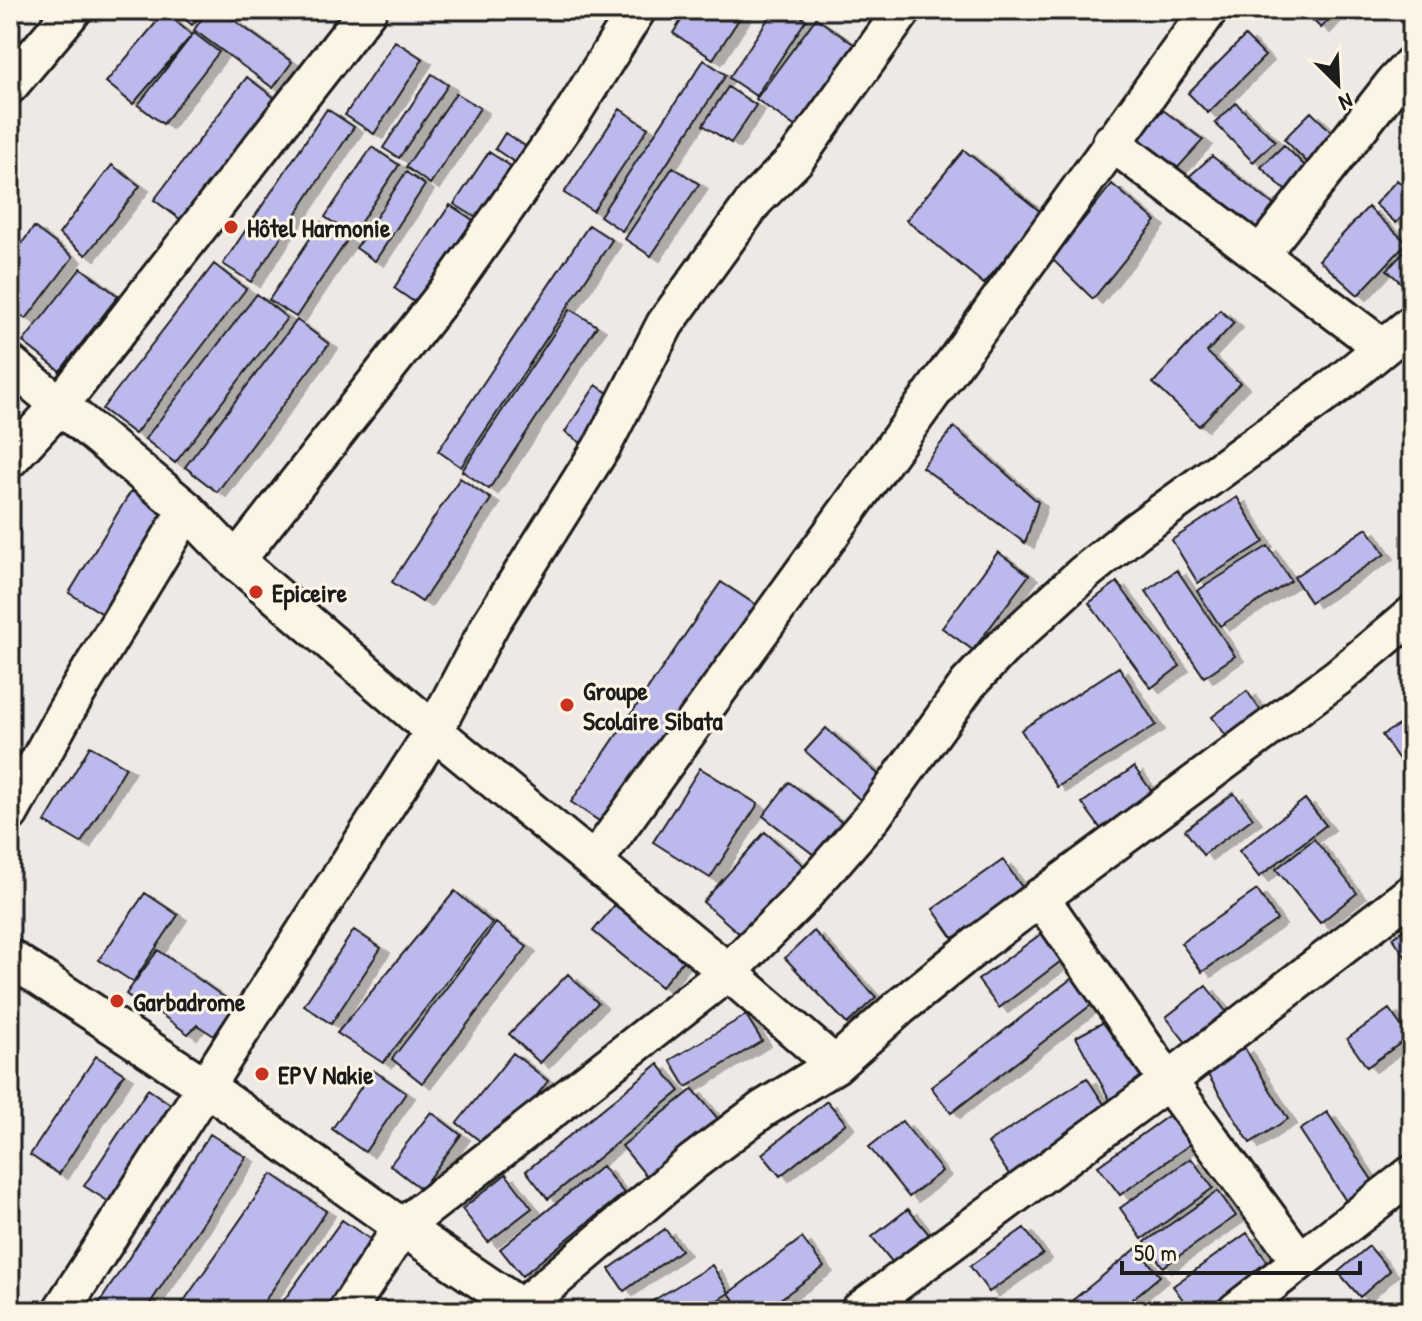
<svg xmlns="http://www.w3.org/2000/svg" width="1422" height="1321" font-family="'Patrick Hand',sans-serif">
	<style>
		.building { fill: #bcbaec; stroke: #1c1c1c; stroke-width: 2; filter: url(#shadow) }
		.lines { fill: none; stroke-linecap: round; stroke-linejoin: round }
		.minor-casing { stroke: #1c1c1c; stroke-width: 42 }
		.minor { stroke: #fcf5e5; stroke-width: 36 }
		.poi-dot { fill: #c8321e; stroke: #fcf5e5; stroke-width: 3 }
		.labels { text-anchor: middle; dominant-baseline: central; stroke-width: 6; stroke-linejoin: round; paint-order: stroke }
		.poi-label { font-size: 26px; font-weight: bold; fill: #1c1c1c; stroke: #fcf5e5; text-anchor: start }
	</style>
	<defs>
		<filter id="shadow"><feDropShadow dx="9" dy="5" stdDeviation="0" flood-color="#0004"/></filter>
	</defs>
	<rect width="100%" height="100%" fill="#efe9e6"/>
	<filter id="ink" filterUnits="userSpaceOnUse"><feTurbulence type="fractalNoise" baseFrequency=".0125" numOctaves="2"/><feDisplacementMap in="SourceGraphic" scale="16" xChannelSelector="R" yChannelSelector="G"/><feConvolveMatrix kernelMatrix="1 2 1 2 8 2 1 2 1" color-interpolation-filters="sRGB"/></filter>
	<g filter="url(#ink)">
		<path class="building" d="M174 10H204L192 25Z
			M208 10H220L292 62 273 88 194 30Z
			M688 10H745L713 59 673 33Z
			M774 10H791L806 20 756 96 729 78Z
			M1302 10H1338L1321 28Z
			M165 12 192 35 133 104 106 82Z
			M816 18 862 50 803 132 756 99Z
			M194 33 219 52 163 124 138 105Z
			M1245 36 1265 56 1208 113 1188 93Z
			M395 41 423 59 374 134 345 115Z
			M704 60 726 75 622 231 600 216Z
			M432 74 448 85 399 158 383 148Z
			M247 77 276 99 184 222 154 200Z
			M728 87 756 105 731 143 703 125Z
			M456 93 480 108 430 184 406 167Z
			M1236 103 1275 141 1253 162 1215 123Z
			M327 109 354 127 251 282 223 264Z
			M620 109 648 128 593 211 564 193Z
			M1163 110 1203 140 1173 173 1133 143Z
			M1311 112 1337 137 1309 164 1284 139Z
			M505 133 528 148 517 164 495 149Z
			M1284 145 1310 171 1288 193 1261 167Z
			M372 147 399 165 352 235 325 217Z
			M964 150 1042 213 984 284 906 220Z
			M489 152 512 167 478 219 454 204Z
			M1212 156 1275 206 1257 235 1183 182Z
			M112 165 140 186 86 255 59 234Z
			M673 167 699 184 651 256 625 239Z
			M406 172 425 185 375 261 356 248Z
			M1397 180 1412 194V206L1396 223 1375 204Z
			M1112 184 1156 221 1093 299 1052 259Z
			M450 205 473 220 417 304 394 288Z
			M1368 207 1407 243 1358 295 1319 260Z
			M321 222 348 239 296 317 269 300Z
			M589 225 612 240 461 467 438 451Z
			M34 227 73 257 26 319 10 307V259Z
			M1406 250 1412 256V293L1387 270Z
			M214 264 246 289 135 434 102 409Z
			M81 268 118 296 60 371 23 342Z
			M257 294 287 318 175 463 145 439Z
			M570 309 597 326 489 489 462 471Z
			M1220 310 1234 323 1207 352 1240 383 1199 426 1153 383Z
			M297 320 329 344 217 492 185 467Z
			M596 385 621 402 590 449 565 432Z
			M954 427 1038 502 1025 543 922 467Z
			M460 478 491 499 422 602 392 582Z
			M131 491 166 512 103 614 69 593Z
			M1237 497 1264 542 1198 583 1172 540Z
			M1367 528 1385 554 1310 602 1294 577Z
			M1268 546 1291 581 1220 626 1197 591Z
			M998 552 1029 575 973 650 942 628Z
			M1177 570 1235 656 1204 677 1146 591Z
			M721 582 759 607 608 827 571 802Z
			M1117 582 1180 666 1151 688 1089 603Z
			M1119 667 1156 725 1057 787 1021 730Z
			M1247 691 1265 717 1231 742 1212 717Z
			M1412 717V755L1400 761 1382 735Z
			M826 728 886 781 865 804 805 751Z
			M90 746 126 767 81 843 45 822Z
			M1134 767 1153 793 1101 829 1082 803Z
			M700 768 758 804 710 878 653 842Z
			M789 782 848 827 822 861 763 816Z
			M1234 793 1253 818 1203 855 1185 830Z
			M1305 799 1326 825 1259 877 1239 851Z
			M765 832 811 872 749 942 703 902Z
			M1314 839 1357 893 1320 923 1276 869Z
			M1003 860 1024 890 953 938 933 909Z
			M1257 890 1277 920 1202 972 1181 943Z
			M455 891 492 923 383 1063 337 1033Z
			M145 893 178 915 133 982 99 960Z
			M619 900 687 956 661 987 593 931Z
			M496 923 527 947 422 1083 392 1059Z
			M1412 923V967L1393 938Z
			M1049 928 1069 955 999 1008 978 980Z
			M354 930 381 948 331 1024 304 1005Z
			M814 931 876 997 847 1024 785 958Z
			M158 950 235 1005 214 1036 197 1025 188 1034 144 1002 140 1005 126 994Z
			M1080 972 1100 998 951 1113 931 1087Z
			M568 974 598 1003 540 1063 509 1034Z
			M1206 986 1231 1018 1191 1049 1166 1017Z
			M1389 1009 1409 1037 1367 1067 1347 1039Z
			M746 1015 762 1041 686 1087 670 1060Z
			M1113 1017 1149 1084 1112 1104 1076 1037Z
			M1244 1047 1288 1119 1250 1143 1205 1070Z
			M513 1053 548 1081 493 1151 457 1123Z
			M96 1056 124 1074 59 1174 30 1155Z
			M658 1064 680 1091 548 1199 526 1171Z
			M373 1070 406 1093 365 1152 332 1129Z
			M1087 1078 1111 1115 1013 1180 988 1143Z
			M148 1089 177 1109 114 1205 84 1186Z
			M693 1089 719 1120 648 1178 622 1146Z
			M827 1101 846 1123 780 1176 762 1154Z
			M1175 1111 1196 1140 1120 1195 1098 1166Z
			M431 1112 461 1135 421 1189 390 1165Z
			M1327 1112 1376 1186 1348 1204 1300 1130Z
			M902 1121 942 1171 909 1197 869 1147Z
			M210 1134 246 1157 145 1311H94Z
			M1191 1158 1213 1188 1142 1239 1120 1208Z
			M602 1166 624 1193 522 1276 500 1249Z
			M272 1174 326 1211 258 1311H177Z
			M506 1174 532 1208 488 1242 462 1209Z
			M1218 1191 1236 1216 1163 1267 1145 1242Z
			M908 1209 933 1239 897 1268 872 1237Z
			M342 1220 374 1242 324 1311H276Z
			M1024 1228 1043 1254 989 1292 970 1266Z
			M665 1229 681 1250 624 1291 609 1269Z
			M1247 1233 1269 1264 1204 1311H1191L1173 1286Z
			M802 1238 824 1267 764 1311H742L729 1293Z
			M1369 1246 1390 1271 1360 1297 1338 1272Z
			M1137 1248 1160 1276 1118 1311H1076L1069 1303Z
			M712 1265 729 1293 700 1311H636Z
			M386 1301 403 1311H380Z"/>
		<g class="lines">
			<g class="minor-casing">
				<path id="minor" d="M10 85 73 10
					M1111 142 1382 347
					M1260 255 1394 83 1412 64
					M10 364 187 510 236 561 434 731 728 972 835 1065
					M10 459 60 405 368 10
					M236 561 449 289 571 116 637 10
					M10 813 66 711 187 510
					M594 862 1209 10
					M1040 897 1168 1081 1300 1261
					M10 958 205 1086 402 1227 526 1311
					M521 1308 693 1162 763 1109 835 1065 900 1007 981 942 1338 677 1412 615
					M61 1311 434 731 491 623 603 445 665 324 755 200 796 159 903 10
					M347 1311 402 1227 728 972 799 901 873 816 968 684 1001 649 1083 574 1136 531 1336 386 1412 324
					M859 1311 1168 1081 1412 893
					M1236 1311 1412 1174"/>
			</g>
			<use href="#minor" class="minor"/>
		</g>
	</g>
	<g class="poi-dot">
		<circle cx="231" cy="227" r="8"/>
		<circle cx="256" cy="592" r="8"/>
		<circle cx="567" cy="705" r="8"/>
		<circle cx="117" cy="1001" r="8"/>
		<circle cx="262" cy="1074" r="8"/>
	</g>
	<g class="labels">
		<g class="poi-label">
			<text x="247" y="227">Hôtel Harmonie</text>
			<text x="272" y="592">Epiceire</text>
			<text x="583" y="690">Groupe<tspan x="583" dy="30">Scolaire Sibata</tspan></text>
			<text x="133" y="1001">Garbadrome</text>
			<text x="278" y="1074">EPV Nakie</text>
		</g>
	</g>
	<rect width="1422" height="1321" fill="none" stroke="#fcf5e5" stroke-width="40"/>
	<rect x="20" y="20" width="1382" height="1281" fill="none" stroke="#1c1c1c" stroke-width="3" filter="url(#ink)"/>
	<g transform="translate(1338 84) rotate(156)" stroke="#fcf5e5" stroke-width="6" paint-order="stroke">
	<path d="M0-6L14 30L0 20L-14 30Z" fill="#1c1c1c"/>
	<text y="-12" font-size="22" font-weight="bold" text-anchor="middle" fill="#1c1c1c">N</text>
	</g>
	<path d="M1122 1261v12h238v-12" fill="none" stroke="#1c1c1c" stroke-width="4"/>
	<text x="1134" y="1261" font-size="24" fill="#1c1c1c" stroke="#fcf5e5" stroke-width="6" paint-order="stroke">50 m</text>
</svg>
